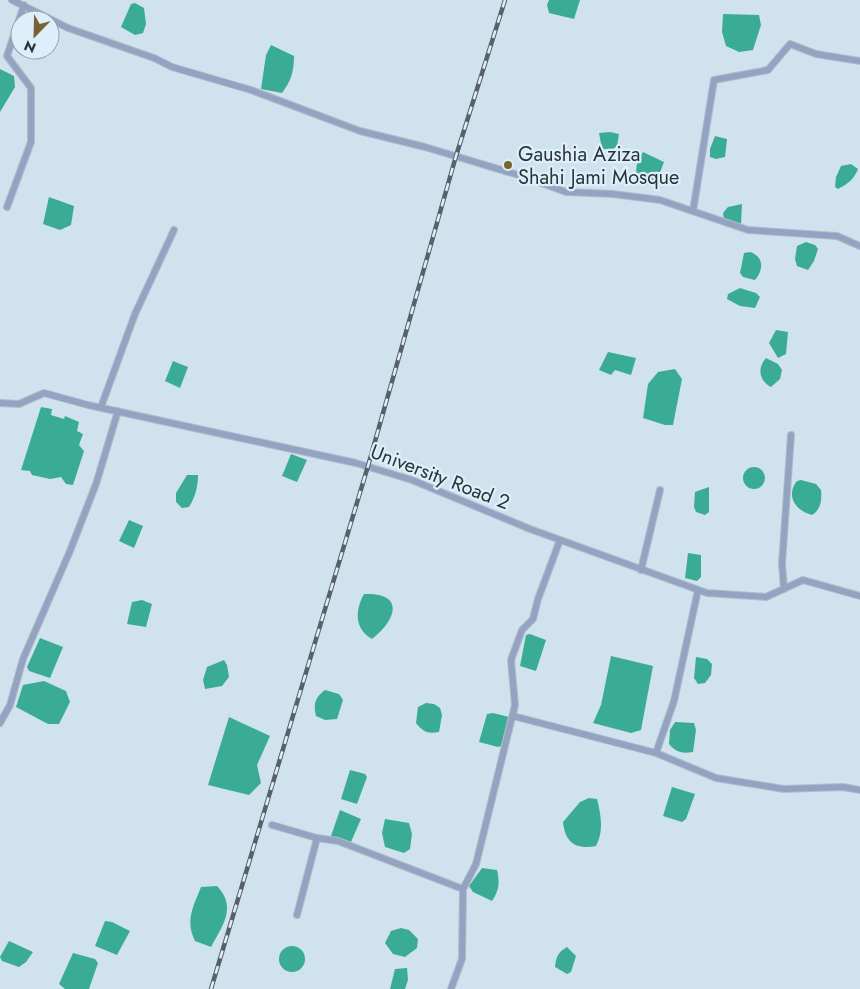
<svg xmlns="http://www.w3.org/2000/svg" width="860" height="989" font-family="Jost,sans-serif">
	<style>
		.water { fill: #3aac96 }
		.lines { fill: none; stroke-linecap: round; stroke-linejoin: round }
		.street-casing { stroke: #afbfc9; stroke-width: 8 }
		.street { stroke: #95a3c2; stroke-width: 6 }
		.rail-casing { stroke: #576167; stroke-width: 4.5 }
		.rail { stroke: #ddeffb; stroke-width: 2.5; stroke-dasharray: 8; stroke-linecap: butt }
		.poi-dot { fill: #776332; stroke: #ddeffb; stroke-width: 2 }
		.labels { text-anchor: middle; dominant-baseline: central; stroke-width: 4.5; stroke-linejoin: round; paint-order: stroke }
		.poi-label { font-size: 20px; fill: #2c3337; stroke: #ddeffb; text-anchor: start }
		.street-label { font-size: 20px; fill: #2c3337; stroke: #ddeffb }
	</style>
	<rect width="100%" height="100%" fill="#d0e2ee"/>
	<path class="water" d="M549 0H580L574 19 549 13 547 5Z
		M135 3 144 8 146 24 143 33 135 35 121 27 131 4Z
		M723 14 759 15 761 25 753 50 739 52 726 46 722 32Z
		M271 45 294 56C294 72 291 81 282 93L261 89 266 55Z
		M0 69 14 76 15 87 0 112Z
		M610 132 619 134 617 146 613 149H602L599 133Z
		M715 136 727 139 725 157 716 159 710 157V149Z
		M643 152 664 162 655 186 639 183C634 171 636 162 643 152Z
		M851 164 858 169C854 179 848 184 838 189L835 187 836 177 841 166Z
		M49 197 74 206 71 225 60 230 43 224Z
		M742 204 741 224 724 219 723 213 728 207Z
		M806 242 815 245 818 249 814 261 808 270 797 266 795 259 797 246Z
		M750 252C764 257 764 269 755 280L743 277 740 273 744 253Z
		M740 288 756 293 760 297 755 308 740 306 727 299 728 294Z
		M776 330 788 332 786 354 778 358 769 343Z
		M608 352 636 358 631 375 615 370 611 375 599 370Z
		M766 358 778 364 782 370 780 379 771 387C759 381 757 368 766 358Z
		M173 361 188 367 180 388 165 381Z
		M675 369 682 379 673 425H665L643 418 648 384 658 372Z
		M41 407 52 409 51 415 64 419 65 416 79 422 77 431 83 434 79 445 84 451 73 485 66 484 61 477 50 479 32 475 30 471 21 470Z
		M291 454 307 460 297 482 282 476Z
		M743 478a11 11 0 1 1 22 0a11 11 0 1 1-22 0Z
		M187 475H198C198 487 195 497 189 507L182 508 176 502V493Z
		M801 480 816 484 821 490C822 499 821 510 812 515 796 511 785 496 797 481Z
		M709 487V512L705 515 696 512 694 507 695 492Z
		M129 520 143 526 134 548 119 541Z
		M688 553 701 555V577L697 581 685 578Z
		M364 594C406 592 396 621 372 639 354 629 355 610 364 594Z
		M142 600 152 604 146 627 127 624 132 602Z
		M530 634 546 640 536 671 520 666 526 635Z
		M40 638 63 647 50 678 29 671 27 667Z
		M611 656 653 666 641 730 631 733 593 723 601 705Z
		M696 657 707 659 712 664 711 675 705 683 698 684 694 678Z
		M224 660 227 665 229 677 222 686 205 689 203 680 207 667Z
		M44 681 66 691 70 702 59 724H48L16 707 23 685Z
		M325 690 339 694 343 700 337 719 325 720 316 716C313 705 315 697 325 690Z
		M426 703 434 704 440 708 442 715 439 732C428 734 423 732 416 723L418 707Z
		M493 713 509 717 501 746 498 747 479 742 487 714Z
		M229 717 270 736 257 765 261 783 249 795 208 785Z
		M675 722 694 723 696 730 693 752C682 754 676 752 669 744L670 730Z
		M350 770 365 774 367 777 357 804 341 799Z
		M672 787 695 794 686 819 682 822 663 816Z
		M589 798 597 799C601 815 604 831 596 846 575 850 565 842 563 822L580 802Z
		M340 810 361 819 351 842 331 836Z
		M385 819 409 823 412 834 410 849 404 853 385 847 382 833Z
		M482 868 497 870C500 882 499 891 492 901L473 892 469 886Z
		M217 886C237 907 223 925 211 947L195 941C185 921 193 907 201 887Z
		M105 921 112 922 130 931 117 955 95 946Z
		M401 928 409 930 418 939 417 948 405 957 393 954 385 943 391 931Z
		M9 941 33 952 26 962 19 967 2 961 0 957Z
		M279 959a13 13 0 1 1 26 0a13 13 0 1 1-26 0Z
		M567 947 576 956 571 972 567 974 555 967C556 957 558 952 567 947Z
		M73 953 95 959 98 963 89 989H65L59 984Z
		M407 968 408 980 405 989H390L395 969Z"/>
	<g class="lines">
		<g class="street-casing">
			<path id="street" d="M12 0 68 28 154 58 172 67 251 90 360 131 425 147 525 177 566 192 613 194 660 200 748 230 837 236 860 246
				M7 207 31 142V88L7 56 24 5
				M693 211 714 80 768 70 790 44 816 54 860 61
				M0 403 19 404 44 393 88 405 356 463 412 480 530 529 707 593 766 597 803 580 860 596
				M101 407 135 314 174 230
				M641 570 660 490
				M784 589 782 564 791 435
				M513 716 656 753 716 778 784 789 843 787 860 790
				M0 723 10 705 23 659 70 551 96 484 118 411
				M656 753 674 701 698 590
				M272 825 317 838
				M297 915 317 838 338 841 463 889
				M451 989 462 959 463 889 476 864 515 705 511 660 522 630 533 619 538 599 560 540"/>
		</g>
		<use href="#street" class="street"/>
		<g class="rail-casing">
			<path id="rail" d="M211 989 368 466 456 156 505 0"/>
		</g>
		<use href="#rail" class="rail"/>
	</g>
	<circle class="poi-dot" cx="508" cy="165" r="5"/>
	<g class="labels">
		<g class="poi-label">
			<text x="518" y="154">Gaushia Aziza<tspan x="518" dy="23">Shahi Jami Mosque</tspan></text>
		</g>
		<g class="street-label">
			<text transform="translate(440 477) rotate(21)">University Road 2</text>
		</g>
	</g>
	<g transform="translate(35 35) rotate(203)"><circle r="24" fill="#ddeffb" stroke="#96a4ad"/>
	<path d="M0-4L9 19L0 12L-9 19Z" fill="#776332"/>
	<text y="-8" font-size="14" font-weight="bold" text-anchor="middle" fill="#2c3337">N</text>
	</g>
</svg>
